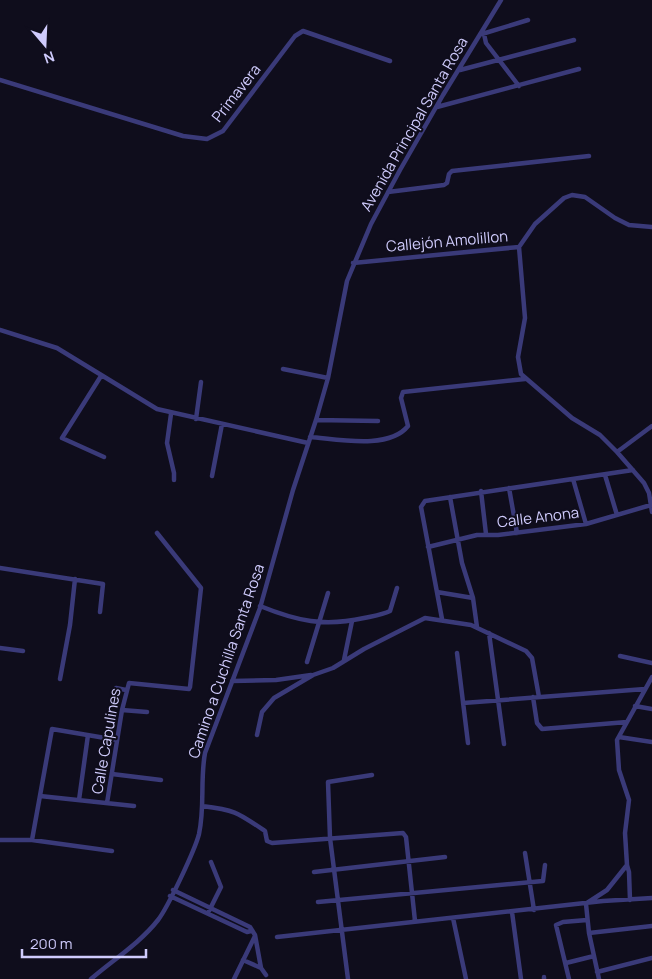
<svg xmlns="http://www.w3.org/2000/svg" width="652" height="979" font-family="Manrope,sans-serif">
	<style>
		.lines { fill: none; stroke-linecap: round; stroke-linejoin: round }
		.minor { stroke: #3a3a79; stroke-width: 4.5 }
		.labels { text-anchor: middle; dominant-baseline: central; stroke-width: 4; stroke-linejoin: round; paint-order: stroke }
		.street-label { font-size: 15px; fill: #cfcbfc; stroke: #0f0d1c }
	</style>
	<rect width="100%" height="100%" fill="#0f0d1c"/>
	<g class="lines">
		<path class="minor" d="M482 34 528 20
			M484 34 486 43 519 86
			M460 70 574 40
			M0 80 183 136 207 139 223 131 295 36 303 31 390 61
			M437 107 579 69
			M388 192 444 185 447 183 449 174 452 171 589 156
			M519 247 525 318 518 357 521 374 572 418 600 435 617 452 644 483 649 493 652 512
			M519 247 535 224 564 198 572 195 585 197 615 218 629 225 652 227
			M353 263 519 247
			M0 330 57 348 157 409 308 443
			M283 369 328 378
			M101 376 62 438 104 457
			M171 414 167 443 174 473V480
			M196 419 201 382
			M316 420 378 421
			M310 437C337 439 389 450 408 426L401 398 403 392 525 379
			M617 452 652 426
			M605 475 617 515
			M212 476 222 424
			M573 479 586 524
			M509 488 517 533
			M481 491 486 534
			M450 497 462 563 473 598 477 627
			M428 547 477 535H498L586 524 651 505
			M0 568 103 584 100 612
			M437 592 473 598
			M260 606C297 621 324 627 364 618 373 616 382 615 390 611L397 588
			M442 619 421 507 425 501 633 470
			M489 633 504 744
			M0 648 23 651
			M457 653 468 743
			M620 656 652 663
			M344 660 352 621
			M307 662 328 593
			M60 679 70 625 75 579
			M232 681 276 680 311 675
			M116 688 126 690
			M533 697 537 723 542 729 627 722
			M463 703 645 689
			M635 706 652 709
			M122 710 147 712
			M257 735 262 712 274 698 313 675 333 668 364 649 425 618 471 625 526 651 532 658 539 697
			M619 737 652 742
			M112 774 161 780
			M40 796 134 806
			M79 800 88 735
			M107 803 122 710 129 683 189 689 190 687 201 588 157 533
			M202 806C235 810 237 812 265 831L267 841 272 843 403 833 406 837 415 921
			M0 840H32L112 851
			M32 840 52 729 117 740
			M525 853 534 910
			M627 865 629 872 630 900
			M314 872 445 857
			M173 890 250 927 255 935 261 968
			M170 896 247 932 251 931
			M318 902 543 881 545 865
			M587 903 607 890 627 865 625 833 629 800 619 770 617 740 652 677
			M586 904 589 933 599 979
			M209 911 221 887 211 862
			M512 912 521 979
			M453 918 466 979
			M589 933 652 926
			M277 937 603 901 652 898
			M243 960 261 968 266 975
			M566 963 594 956
			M597 972 652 958
			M544 977V979
			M91 979C113 960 140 943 158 920 168 907 195 850 199 834 205 807 200 780 205 753L260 608 293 490 316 420 328 378 347 281 371 224 400 170 443 95 501 0
			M234 979 255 936
			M348 979 330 838 328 782 372 775
			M569 979 556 925 563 922 587 920"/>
	</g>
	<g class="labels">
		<g class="street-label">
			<text transform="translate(236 93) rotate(-52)">Primavera</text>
			<text transform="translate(414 124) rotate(-60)">Avenida Principal Santa Rosa</text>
			<text transform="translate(447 241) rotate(-5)">Callejón Amolillon</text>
			<text transform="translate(538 517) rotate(-7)">Calle Anona</text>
			<text transform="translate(226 661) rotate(-71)">Camino a Cuchilla Santa Rosa</text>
			<text transform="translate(106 741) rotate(-80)">Calle Capulines</text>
		</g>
	</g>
	<g transform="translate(45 45) rotate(161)" stroke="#0f0d1c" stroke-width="4" paint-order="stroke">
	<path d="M0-4L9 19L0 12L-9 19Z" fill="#cfcbfc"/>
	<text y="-8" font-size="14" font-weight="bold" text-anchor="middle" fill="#cfcbfc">N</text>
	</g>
	<path d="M22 949v8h124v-8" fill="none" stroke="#cfcbfc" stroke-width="2.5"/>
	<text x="30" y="949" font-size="15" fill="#cfcbfc" stroke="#0f0d1c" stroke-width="4" paint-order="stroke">200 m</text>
</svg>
